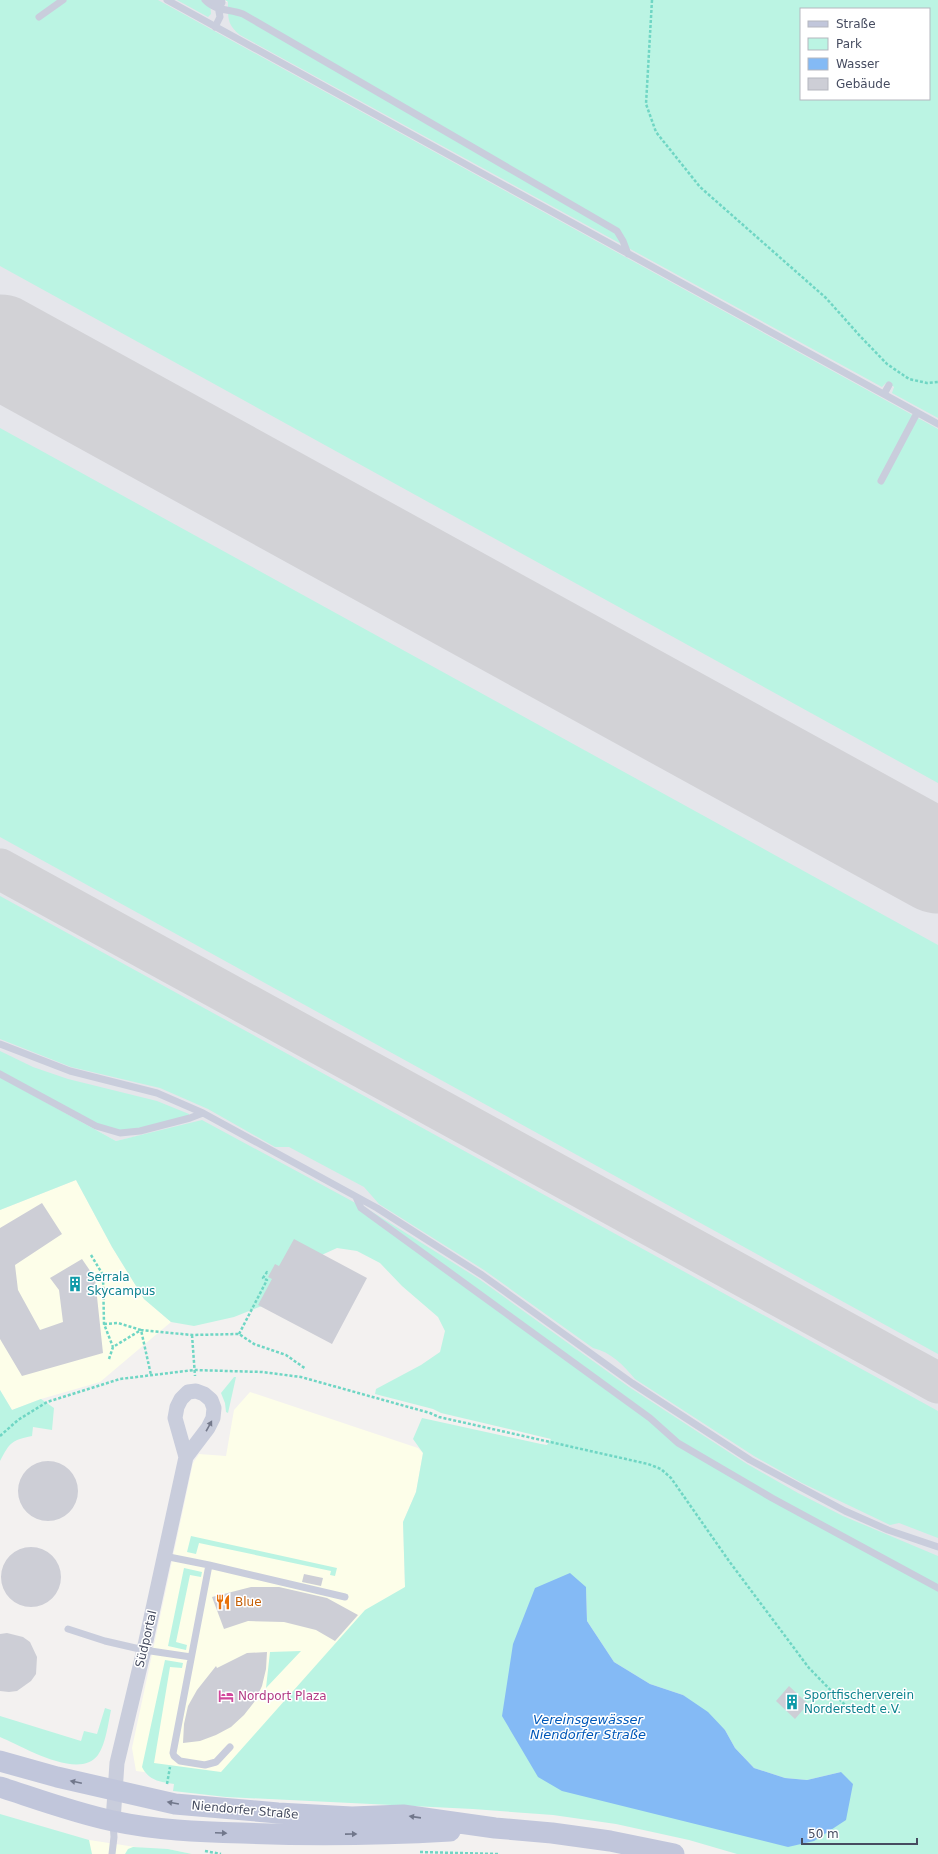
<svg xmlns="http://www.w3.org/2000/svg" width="938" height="1854" font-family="'DejaVu Sans',sans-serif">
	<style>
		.commercial { fill: #fdfee9 }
		.airport { fill: #e5e6eb }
		.green { fill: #bbf4e3; fill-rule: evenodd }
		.water { fill: #84baf5 }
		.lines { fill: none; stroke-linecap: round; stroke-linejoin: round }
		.taxiway { stroke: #d2d2d6; stroke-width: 41 }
		.runway { stroke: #d2d2d6; stroke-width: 103 }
		.building { fill: #cdced6 }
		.path { stroke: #6fd6c4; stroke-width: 2.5; stroke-dasharray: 3 2; stroke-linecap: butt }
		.lane { stroke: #c9cddc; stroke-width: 7 }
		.street { stroke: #c9cddc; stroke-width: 15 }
		.secondary { stroke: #c1c6db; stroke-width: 21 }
		.oneway { fill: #74798b }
		.oneway2 { fill: #71778b }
		.labels { text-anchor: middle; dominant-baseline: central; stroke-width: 3; stroke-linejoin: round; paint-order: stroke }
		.culture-label { font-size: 12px; fill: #0d838f; stroke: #fff; text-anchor: start }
		.food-label { font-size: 12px; fill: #c56008; stroke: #fff; text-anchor: start }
		.street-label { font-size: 12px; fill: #464c60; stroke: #fff }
		.hotel-label { font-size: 12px; fill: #b23c85; stroke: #fff; text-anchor: start }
		.water-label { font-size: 13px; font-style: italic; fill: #0058b9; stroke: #fff }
	</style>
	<rect width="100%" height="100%" fill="#f3f1f0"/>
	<path class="commercial" d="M76 1180 112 1247 144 1299 171 1322 100 1382 41 1399 12 1410 0 1390V1210Z
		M250 1392 418 1448 423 1453 416 1492 403 1522 405 1587 226 1783 136 1771 132 1748 193 1463 199 1454 226 1456 234 1410Z
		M89 1840 149 1849H168L192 1854H87Z"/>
	<path class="airport" d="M0 0H210L212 2H228L912 398 938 409V1593L195 1123 116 1141 0 1077Z"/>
	<path class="green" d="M0 0H158L938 429V783L0 266Z
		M177 0H210L211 14 208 17Z
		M225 0H938V418L892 393 894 387 886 383 882 387 240 35C227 24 228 18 228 2ZM801 9H929V99H801Z
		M0 428 938 945V1354L0 837Z
		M0 896 938 1411V1538L899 1523 890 1525 802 1483 754 1456 635 1379C623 1365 611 1352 593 1348L484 1270 379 1204 364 1187 289 1147H275L208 1109 160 1088 71 1067 0 1039Z
		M0 1051 33 1067 68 1079 157 1101 189 1114V1116L139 1129 120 1131 97 1124 0 1072Z
		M0 1077 116 1141 202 1120 374 1213 479 1279 629 1387 747 1464 798 1493 843 1516 938 1556V1854H737L689 1840 616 1824 553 1815 473 1809 226 1797 173 1791 174 1784C161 1782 149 1781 142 1767L165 1660 183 1663 182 1668 170 1667 154 1763 221 1772 365 1610 405 1587 403 1522 416 1492 423 1453 413 1439 422 1418 541 1444 547 1445 551 1439 441 1413 433 1409 375 1394 376 1389 421 1365 440 1352 445 1331 438 1317 402 1286 380 1263 357 1251 337 1248 315 1258 267 1304 234 1317 194 1326 171 1322 144 1299 112 1247 76 1180 0 1210ZM586 1587 587 1621 614 1662 650 1684 683 1695 725 1730 735 1748 754 1768 785 1778 807 1780 841 1772 788 1847 535 1588Z
		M234 1377H236L228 1413 226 1412 225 1403 221 1393Z
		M0 1390 12 1410 41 1399 54 1408 52 1430 33 1427 32 1436C12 1440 10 1442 0 1461Z
		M191 1536 337 1568 335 1576 330 1575 331 1571 199 1543 196 1554 187 1552Z
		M184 1568 202 1572 201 1577 190 1575 176 1642 187 1645 186 1650 168 1646Z
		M301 1651 266 1688 270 1652Z
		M105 1708 111 1710C108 1724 106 1743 98 1755 79 1781 22 1746 0 1737V1716L81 1741 84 1731 97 1734Z
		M0 1814 89 1840 92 1854H0Z
		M133 1847 168 1849 192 1854H125L128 1849Z"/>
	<path class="water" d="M570 1573 586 1587 587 1621 614 1662 650 1684 683 1695 708 1712 725 1730 735 1748 754 1768 785 1778 807 1780 841 1772 853 1784 846 1820 814 1841 788 1847 562 1791 538 1777 502 1716 513 1644 535 1588Z"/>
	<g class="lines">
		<path class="taxiway" d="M0 869 938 1383"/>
		<path class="runway" d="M0 346 938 862"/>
	</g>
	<path class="building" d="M42 1203 62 1234 15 1265 18 1290 40 1330 63 1322 59 1290 50 1278 82 1259 95 1278 103 1353 22 1376 0 1339V1228Z
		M294 1239 367 1278 332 1344 258 1305 272 1279 268 1277 275 1264 279 1266Z
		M18 1491a30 30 0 1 1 60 0a30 30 0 1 1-60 0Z
		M1 1577a30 30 0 1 1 60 0a30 30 0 1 1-60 0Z
		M304 1574 323 1578 321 1586 302 1582Z
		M251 1587H279L327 1598 358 1615 335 1641 316 1630 284 1622 248 1621 224 1629 212 1597Z
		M7 1633 23 1637 30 1642 37 1657 36 1674 31 1681 17 1691 9 1692 0 1691V1634Z
		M267 1652 266 1669 262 1686 255 1701 244 1715 231 1727 216 1735 200 1741 183 1743 184 1724 188 1706 197 1690 216 1666 217 1668 247 1653Z
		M789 1686 808 1704 795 1719 776 1701Z"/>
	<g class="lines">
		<path class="path" d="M652 0 646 104 656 132 700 187 826 298 860 336 887 364 909 379 927 383 938 382
			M91 1255 103 1275 104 1324 113 1347
			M104 1324 118 1323 141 1330 151 1375
			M239 1334 267 1280 263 1278 267 1272 269 1273
			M192 1335 195 1376
			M109 1359 113 1347 141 1330 192 1335 239 1334 254 1344 286 1355 306 1369
			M0 1436 18 1420 47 1402 120 1379 194 1370 262 1372 301 1377 430 1413 439 1417 648 1464 661 1469 671 1478 729 1561 809 1668 847 1707
			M167 1784 170 1767
			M205 1851 221 1854
			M420 1852 499 1854"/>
		<path class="lane" d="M167 0 938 424
			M205 0C215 11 229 9 243 14L617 231 623 241 628 254
			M39 17 63 0
			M215 27 220 17 218 6
			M884 394 889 385
			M881 481 917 413
			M0 1044 70 1071 157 1093 203 1113 377 1208 482 1275 632 1383 750 1460 845 1511 888 1530 938 1547
			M0 1074 96 1126 120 1133 140 1131 190 1118 203 1113
			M356 1197 361 1208 650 1418 678 1443 772 1498 938 1588
			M164 1556 209 1565 345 1597
			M209 1565 173 1753 174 1756 180 1761 205 1765 216 1762 230 1747
			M68 1629 105 1641 144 1650 191 1657
			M112 1854 114 1837 113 1822"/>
		<path class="street" d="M217 0 218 2
			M113 1821 117 1763 144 1650 186 1457 208 1428 213 1418 214 1408 211 1400 204 1394 196 1391 188 1392 181 1399 177 1407 175 1418 186 1457"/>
		<path class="secondary" d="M0 1761 57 1777 175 1804 278 1813 352 1817 403 1815 495 1828 552 1833 610 1841 674 1854
			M0 1787C37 1799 75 1813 113 1821 155 1830 199 1832 242 1833 311 1836 381 1835 450 1831"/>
	</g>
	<defs><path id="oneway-solid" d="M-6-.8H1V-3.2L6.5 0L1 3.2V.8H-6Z"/></defs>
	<use class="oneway" href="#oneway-solid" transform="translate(209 1426) rotate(-61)"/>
	<g class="oneway2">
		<use href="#oneway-solid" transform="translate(76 1782) rotate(-168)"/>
		<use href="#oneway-solid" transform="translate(173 1803) rotate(-170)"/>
		<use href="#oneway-solid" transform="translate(415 1817) rotate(-172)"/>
		<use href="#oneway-solid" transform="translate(221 1833) rotate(2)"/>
		<use href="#oneway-solid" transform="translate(351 1834) rotate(-1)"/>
	</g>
	<defs>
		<g id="building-bare" transform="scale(1.2)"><path d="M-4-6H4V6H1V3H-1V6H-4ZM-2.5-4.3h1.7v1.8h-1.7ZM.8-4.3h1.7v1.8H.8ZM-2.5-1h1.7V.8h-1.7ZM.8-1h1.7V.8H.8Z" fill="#0f9aa8" stroke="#fff" stroke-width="2.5" paint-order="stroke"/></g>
		<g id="restaurant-bare" transform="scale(1.2)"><path d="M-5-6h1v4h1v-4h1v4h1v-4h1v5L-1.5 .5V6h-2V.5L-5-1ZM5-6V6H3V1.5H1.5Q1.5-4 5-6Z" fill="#e8710a" stroke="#fff" stroke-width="2.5" paint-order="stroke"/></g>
		<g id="hotel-bare" transform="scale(1.2)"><path d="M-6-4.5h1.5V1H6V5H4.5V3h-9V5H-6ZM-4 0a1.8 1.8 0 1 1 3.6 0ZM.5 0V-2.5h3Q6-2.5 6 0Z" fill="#d1479c" stroke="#fff" stroke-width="2.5" paint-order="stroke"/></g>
	</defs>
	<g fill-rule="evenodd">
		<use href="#building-bare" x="75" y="1284"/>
		<use href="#restaurant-bare" x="223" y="1602"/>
		<use href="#hotel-bare" x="226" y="1696"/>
		<use href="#building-bare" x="792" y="1702"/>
	</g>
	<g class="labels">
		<g class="culture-label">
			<text x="87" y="1277">Serrala<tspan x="87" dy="14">Skycampus</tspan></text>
			<text x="804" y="1695">Sportfischerverein<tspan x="804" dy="14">Norderstedt e.V.</tspan></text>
		</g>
		<g class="food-label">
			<text x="235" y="1602">Blue</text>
		</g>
		<g class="street-label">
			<text transform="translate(146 1639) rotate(-77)">Südportal</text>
			<text transform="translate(245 1810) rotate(5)">Niendorfer Straße</text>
		</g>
		<g class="hotel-label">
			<text x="238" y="1696">Nordport Plaza</text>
		</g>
		<g class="water-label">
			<text x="588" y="1719">Vereinsgewässer<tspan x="588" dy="15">Niendorfer Straße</tspan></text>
		</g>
	</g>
	<rect x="800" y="8" width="130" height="92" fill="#ffffff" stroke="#b5b7bf"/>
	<rect x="808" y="21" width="20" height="6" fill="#c1c6db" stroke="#b5b7bf"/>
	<text x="836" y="28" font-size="12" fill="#464c60">Straße</text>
	<rect x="808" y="38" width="20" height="12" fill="#bbf4e3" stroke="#b5b7bf"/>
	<text x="836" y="48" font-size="12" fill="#464c60">Park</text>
	<rect x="808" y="58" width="20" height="12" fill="#84baf5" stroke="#b5b7bf"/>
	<text x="836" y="68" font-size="12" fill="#464c60">Wasser</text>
	<rect x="808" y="78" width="20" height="12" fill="#cdced6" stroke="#b5b7bf"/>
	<text x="836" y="88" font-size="12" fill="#464c60">Gebäude</text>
	<path d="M802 1838v6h115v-6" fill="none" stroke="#464c60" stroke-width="2"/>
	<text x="808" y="1838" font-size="12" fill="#464c60" stroke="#ffffff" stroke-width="3" paint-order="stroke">50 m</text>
</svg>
